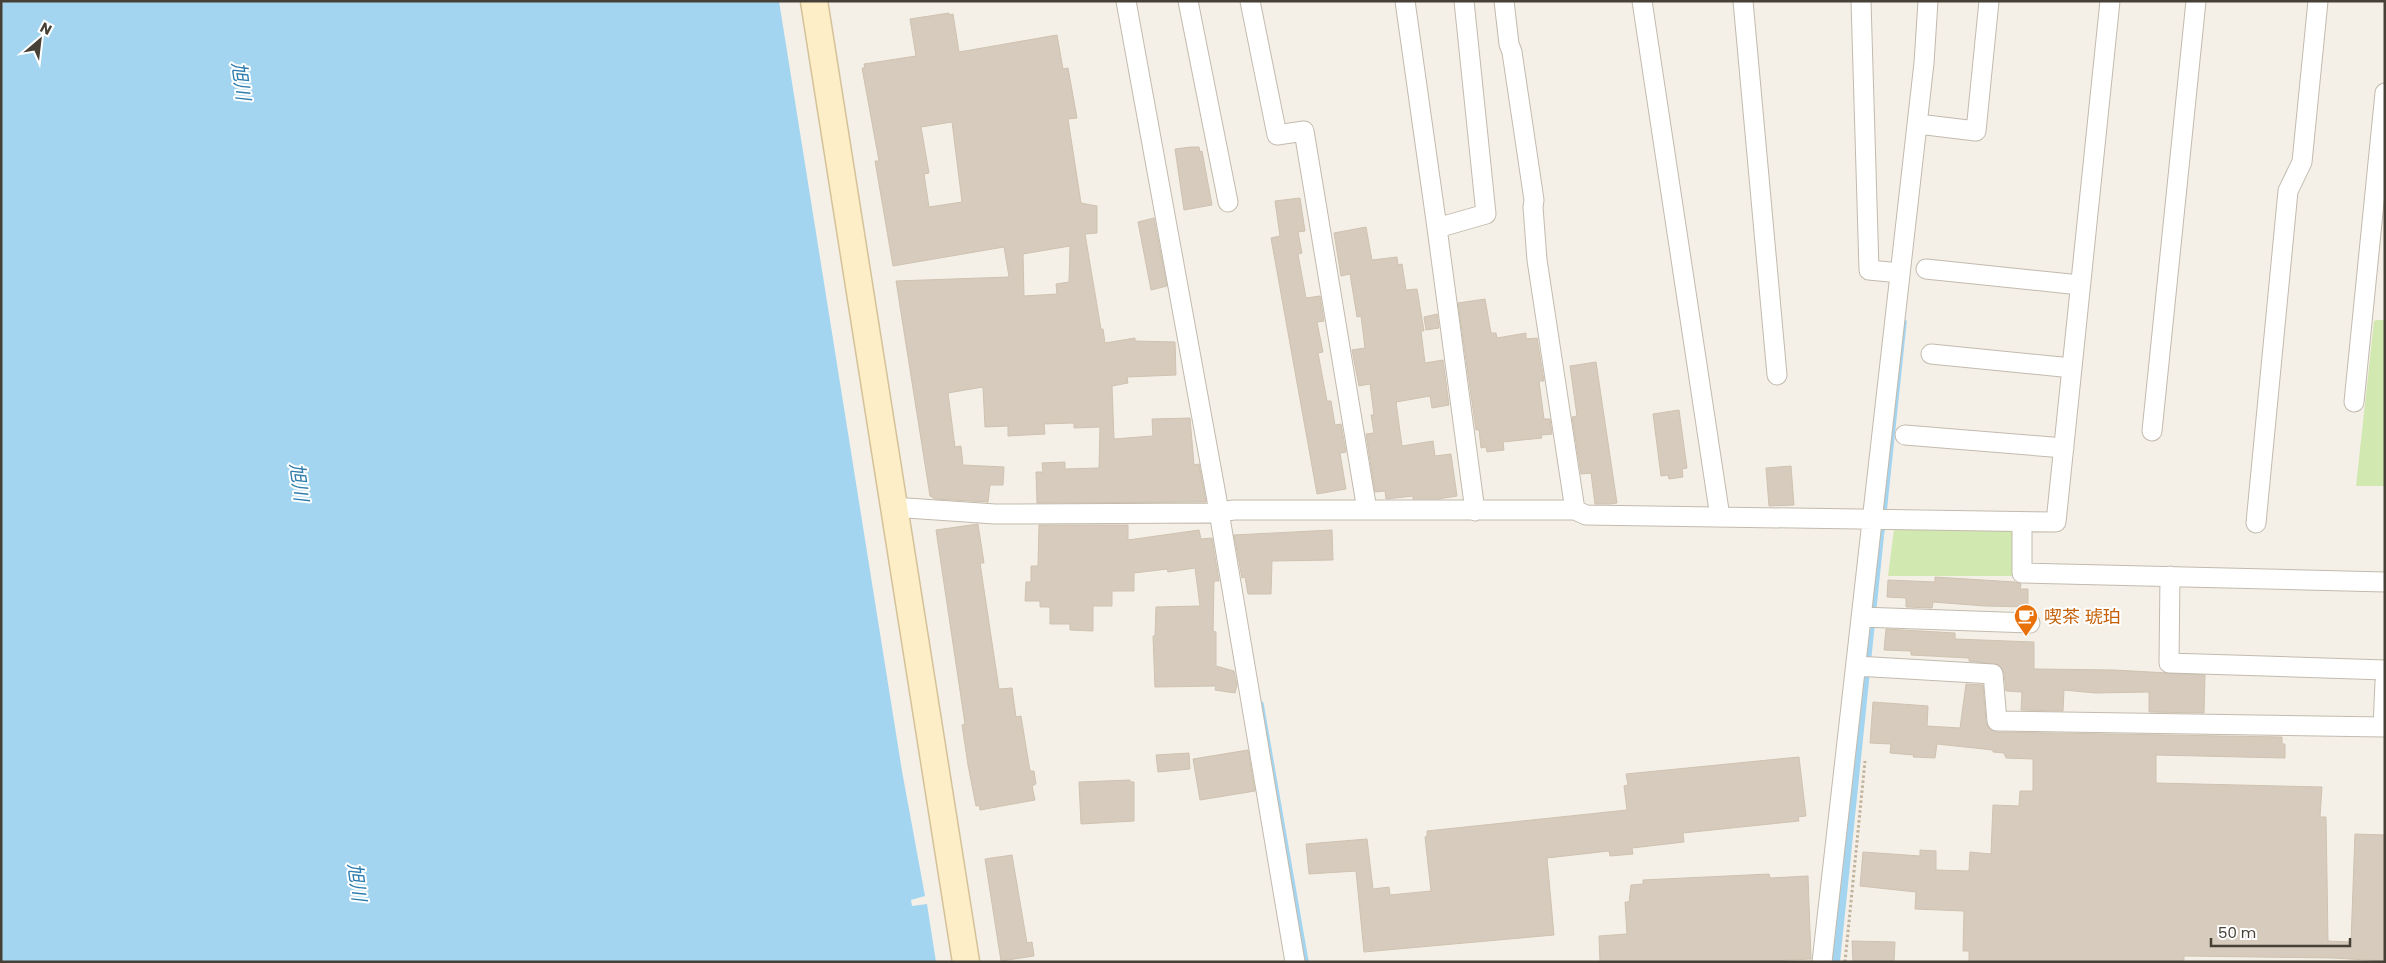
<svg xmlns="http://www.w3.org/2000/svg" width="2386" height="963" font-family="Poppins,'Noto Sans JP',sans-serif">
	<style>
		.green { fill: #d2e8b1 }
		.water { fill: #a4d5f0 }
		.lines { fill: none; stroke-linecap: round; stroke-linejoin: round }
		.stream { stroke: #a4d5f0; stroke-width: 5.5 }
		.building { fill: #d6cbbd; stroke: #d0c2b0; fill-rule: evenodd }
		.street-casing { stroke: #c2baad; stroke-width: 21 }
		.secondary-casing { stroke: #d4c198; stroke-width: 29 }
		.path { stroke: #c1b29c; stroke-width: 3; stroke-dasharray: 2.5 2.5; stroke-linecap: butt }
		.street { stroke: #fff; stroke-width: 19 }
		.secondary { stroke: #feeec7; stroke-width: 26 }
		.labels { text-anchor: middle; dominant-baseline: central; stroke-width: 4; stroke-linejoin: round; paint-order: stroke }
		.food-label { font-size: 18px; fill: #c56008; stroke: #fff; text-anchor: start }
		.water-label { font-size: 19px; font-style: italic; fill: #2e7dac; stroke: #fff }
	</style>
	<rect width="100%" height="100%" fill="#f4f0e8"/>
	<path class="green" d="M2377 320H2385V486H2356L2374 321Z
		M1894 529 2018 530 2016 576H1888Z"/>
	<path class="water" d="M1 1H779L902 771 925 896 911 900 912 906 927 904 936 962H1Z
		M1877 536H1884L1840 962H1831Z"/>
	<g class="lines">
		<path class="stream" d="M1879 543 1882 531 1904 322
			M1261 704 1306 962"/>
	</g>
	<path class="building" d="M949 13V15L953 14 959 52 1057 35 1063 69 1068 68 1077 118 1068 119 1081 203 1097 206V233L1085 234 1101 329H1103L1105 343 1135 338V341L1175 342 1176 375 1127 377 1128 383 1112 386 1114 439 1153 436 1152 419 1190 418 1194 465 1199 464 1206 502 1037 503 1036 472H1043L1042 463 1065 462V469L1099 468 1100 427 1074 428V423L1044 424 1045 434 1008 436V426L985 427 983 387 948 393 955 447 961 446 963 465 1004 467 1003 485H990L988 502 935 499 930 496 896 281 1009 277 1004 247 893 266 875 161H879L862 68H865L864 64 916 56 910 19ZM952 122 962 202 929 207 924 174 929 173 921 127ZM1070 246 1069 282 1056 284 1057 294 1024 296 1023 254Z
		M1191 147H1199L1200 152 1202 151 1212 205 1184 210 1175 149Z
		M1300 198 1305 231 1298 232 1302 253 1298 254 1306 298 1320 296 1324 321 1317 322 1323 352 1318 353 1327 401H1331L1335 425 1341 424 1346 452 1340 453 1346 489 1317 494 1271 238 1280 236 1275 201Z
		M1154 218 1167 286 1151 290 1138 222Z
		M1366 227 1372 260 1397 257 1398 265 1402 264 1406 290 1417 289 1424 331H1421L1425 363 1443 360 1449 405 1432 408 1430 396 1396 402 1402 446 1433 441 1435 456 1451 454 1457 496 1438 499H1413V496L1386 499 1385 491 1375 492 1366 434 1374 433 1371 415H1374L1370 384 1359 386 1352 350 1365 348 1361 316 1357 317 1350 274 1341 276 1334 233Z
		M1485 299 1491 333H1496L1497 338 1526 333V339L1537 338 1544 381H1539L1544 419H1550L1552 434 1541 435 1542 438 1503 442 1504 450 1487 452 1486 447 1481 448 1479 430H1476L1458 303Z
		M1437 314 1439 328 1426 330 1424 317Z
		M1596 362 1617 503 1610 504H1595L1591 473 1581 474 1572 417 1577 416 1570 366Z
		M1679 410 1687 468 1682 469 1683 477 1669 479 1668 475 1661 476 1653 414Z
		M1791 466 1794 505 1769 506 1766 468Z
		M978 524 984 563H980L999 689 1012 688 1016 717 1021 716 1030 771H1034L1036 784 1032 786 1035 800 980 810 979 805 976 806 968 765 962 725 965 724 936 530Z
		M1039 525H1128V540L1199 530 1201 539 1212 538 1219 581H1214L1213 631 1216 632V666L1234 671 1237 685 1235 693 1215 690 1216 686 1155 687 1153 636H1155L1156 607 1200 606 1195 568 1168 572 1167 569 1134 573V591H1112V606H1093V631L1070 630V624H1050V607H1040V601H1025L1026 582H1031V566H1038Z
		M1332 530 1333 560 1272 561 1271 594H1248L1245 577 1242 578 1234 535Z
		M1935 577 2015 582 2021 584 2020 589H2028V607L1985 606 1933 602 1932 608 1906 607V598L1887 597 1888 580 1935 582Z
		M1886 629 1955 633V639L2034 642V669H2036L2114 670 2205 675 2204 713 2149 712V692L2095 693 2064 690 2063 711 2021 710 2022 692 2006 691 2004 673 1999 665 1969 661V658L1911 655V651L1884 650Z
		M1966 684 1983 685 1986 722 1988 727 1996 732 2282 737V744H2285V758L2156 755V783L2322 787 2320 817H2326L2328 941 2351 942 2355 834 2385 835V961L2332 958 2184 956V962H1969V951H1963L1964 911 1915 909 1916 892 1860 886 1863 852 1920 856V850L1936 851V870L1969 871 1970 852 1991 854 1993 805 2019 806 2020 791H2033V759L2006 758 2004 753 1993 752V750L1937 744 1935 758 1913 757 1914 755 1890 753 1891 744 1870 743 1873 702 1928 706 1927 726 1960 728Z
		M1248 750 1255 791 1200 800 1193 759Z
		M1189 753 1190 769 1158 772 1156 755Z
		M1799 757 1806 816 1798 817 1799 821 1683 833 1684 842 1632 848 1633 854 1610 856 1609 851 1547 858 1554 935 1364 952 1356 871 1309 874 1306 844 1367 839 1373 889 1389 887 1390 895 1431 891 1425 837 1427 836V831L1627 810 1624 786 1628 785 1626 774Z
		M1130 780V782H1134V821L1081 824 1079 782Z
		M1012 855 1027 943 1032 942 1034 956 1001 961 985 859Z
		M1769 874 1770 878 1808 876 1811 959 1745 962H1600L1599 936 1627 934 1625 902H1629L1631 885 1643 884V880Z
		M1852 941 1895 942 1894 962H1853Z"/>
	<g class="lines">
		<g class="street-casing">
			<path id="street" d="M1126 1 1218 506 1295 962
				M1188 1 1228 202
				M1250 1 1277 135 1304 131 1367 510
				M1405 1 1437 228
				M1464 1 1486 214 1437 228 1475 511
				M1504 1 1509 44 1512 52 1534 200 1533 207 1537 260 1575 510
				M1642 1 1720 517
				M1743 1 1777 375
				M1861 1 1869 270 1900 273
				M1918 124 1976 131 1989 1
				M1926 269 2080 285
				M1931 354 2072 368
				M2354 402 2385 93
				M2152 431 2196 1
				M1905 435 2064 448
				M892 507 995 514 1211 513 1234 510H1575L1586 515 2056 522 2110 1
				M2022 522V573L2385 582
				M2256 523 2288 191 2302 162 2318 1
				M2170 576 2169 663 2385 670
				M1861 617 2030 623
				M1856 666 1993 674 1997 721 2383 727 2385 682
				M1822 962 1924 63 1928 1"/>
		</g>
		<g class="secondary-casing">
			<path id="secondary" d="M814 1 966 962"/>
		</g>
		<path class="path" d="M1845 962 1865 761"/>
		<use href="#street" class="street"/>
		<use href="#secondary" class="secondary"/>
	</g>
	<defs>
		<g id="cafe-pin" transform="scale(1.25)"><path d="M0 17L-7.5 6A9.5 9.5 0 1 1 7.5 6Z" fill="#e8710a" stroke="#fff"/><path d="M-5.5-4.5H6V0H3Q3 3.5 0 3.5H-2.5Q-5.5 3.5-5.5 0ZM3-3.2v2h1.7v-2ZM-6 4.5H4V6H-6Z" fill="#fff"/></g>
	</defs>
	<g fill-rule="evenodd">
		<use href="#cafe-pin" x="2026" y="616"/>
	</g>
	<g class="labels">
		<g class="food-label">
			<text x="2044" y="616">喫茶 琥珀</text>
		</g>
		<g class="water-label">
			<text transform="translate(241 81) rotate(82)">旭川</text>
			<text transform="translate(299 482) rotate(82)">旭川</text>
			<text transform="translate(357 882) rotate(82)">旭川</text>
		</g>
	</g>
	<rect width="2386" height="963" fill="none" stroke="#474036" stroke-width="5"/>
	<g transform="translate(40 40) rotate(28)" stroke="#ffffff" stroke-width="4" paint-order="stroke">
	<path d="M0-4L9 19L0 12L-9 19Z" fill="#474036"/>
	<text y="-8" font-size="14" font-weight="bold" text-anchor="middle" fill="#474036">N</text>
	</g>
	<path d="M2211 938v8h139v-8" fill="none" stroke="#474036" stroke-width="2.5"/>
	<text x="2218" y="938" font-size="15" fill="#474036" stroke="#ffffff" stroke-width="4" paint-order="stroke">50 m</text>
</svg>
